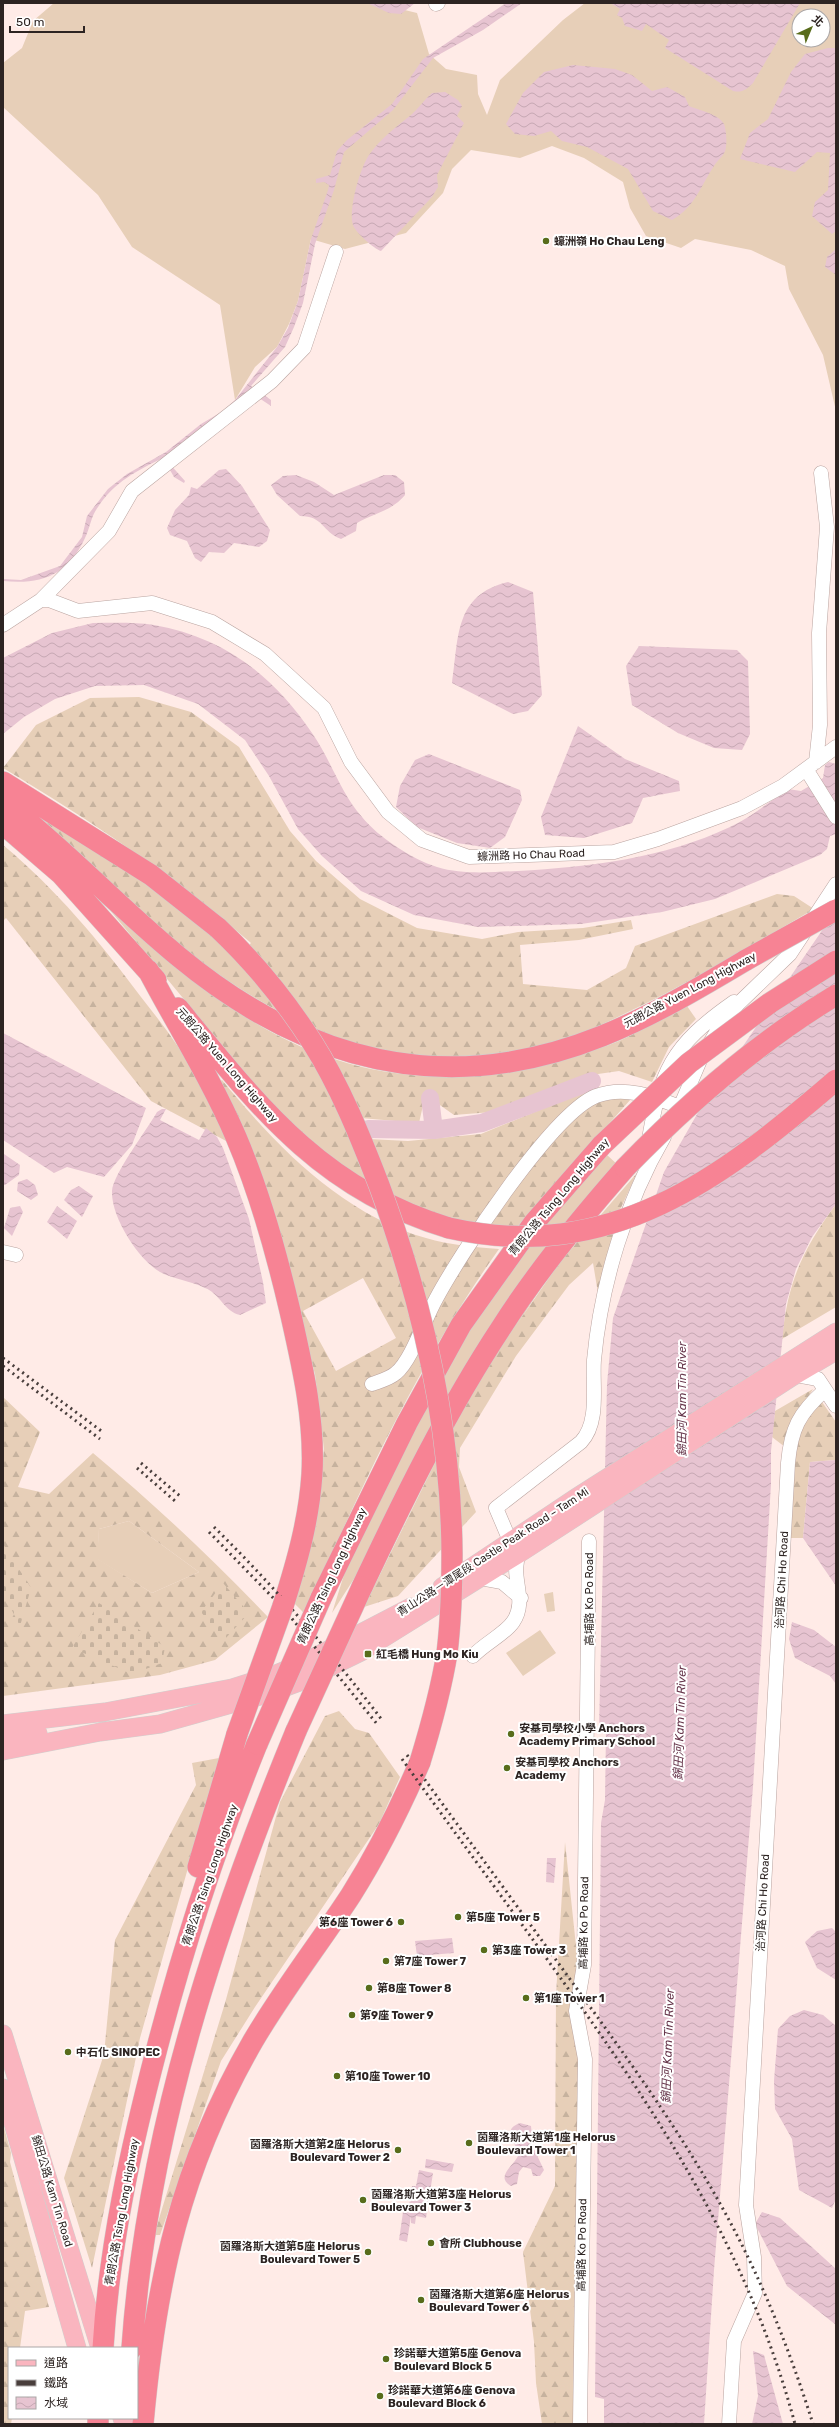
<svg xmlns="http://www.w3.org/2000/svg" width="839" height="2427" font-family="Rubik,'Noto Sans TC',sans-serif">
	<style>
		.grass { fill: #e7cfb8; fill-rule: evenodd }
		.forest { fill: url(#forest-firs); fill-rule: evenodd }
		.cemetery { fill: url(#cemetery-stones) }
		.water { fill: url(#water-waves) }
		.lines { fill: none; stroke-linecap: round; stroke-linejoin: round }
		.river { stroke: #e7c4d1; stroke-width: 18 }
		.minor-casing { stroke: #baa4a0; stroke-width: 15 }
		.major-casing { stroke: #d1cfce; stroke-width: 19 }
		.highway-casing { stroke: #d1cfce; stroke-width: 22 }
		.minor { stroke: #fff; stroke-width: 14 }
		.major { stroke: #fab5bf; stroke-width: 18 }
		.highway { stroke: #f78394; stroke-width: 21 }
		.rail { stroke: #493e3c; stroke-width: 3; stroke-dasharray: 2 4; stroke-linecap: butt }
		.highway-bridge-casing { stroke: #d1cfce; stroke-width: 22; stroke-linecap: butt }
		.highway-bridge { stroke: #f78394; stroke-width: 21 }
		.poi-dot { fill: #586c1b; stroke: #fff; stroke-width: 1.5 }
		.labels { text-anchor: middle; dominant-baseline: central; stroke-width: 4; stroke-linejoin: round; paint-order: stroke }
		.poi-label { font-size: 11px; font-weight: bold; fill: #2d2422; stroke: #fff; text-anchor: start }
		.street-label { font-size: 11px; fill: #2d2422; stroke: #fff }
		.water-label { font-size: 12px; font-style: italic; fill: #68384d; stroke: #fff }
	</style>
	<defs>
		<pattern id="forest-firs" width="22" height="20" patternUnits="userSpaceOnUse"><rect width="22" height="20" fill="#e7cfb8"/><path d="M5 1l3.5 6h-7zM16 11l3.5 6h-7z" fill="#c6b29e"/></pattern>
		<pattern id="cemetery-stones" width="16" height="16" patternUnits="userSpaceOnUse"><rect width="16" height="16" fill="#e7cfb8"/><path d="M2 7V4a2 2 0 0 1 4 0v3zM10 15v-3a2 2 0 0 1 4 0v3z" fill="#c6b29e"/></pattern>
		<pattern id="water-waves" width="16" height="10" patternUnits="userSpaceOnUse"><rect width="16" height="10" fill="#e7c4d1"/><path d="M0 5q4-4 8 0t8 0" fill="none" stroke="#c6a8b3"/></pattern>
	</defs>
	<rect width="100%" height="100%" fill="#ffebe7"/>
	<path class="grass" d="M54 3H376L417 13 429 54 446 69 477 75 478 94 487 115 500 80 563 20 585 3H836V411L823 355 789 289 785 266 751 250 695 239 681 248 646 236 630 208 623 182 584 158 552 146 520 158 471 150 452 169 443 193 406 233 345 249 311 239 298 301 289 324 277 347 255 367 235 400 220 305 132 247 98 195 3 107V63L22 48 33 21ZM799 16H823V40H799Z
		M606 1154 619 1166 332 1613 354 1543 445 1369 527 1242Z
		M129 1521 199 1572 152 1593 97 1559 99 1529Z
		M553 1592 555 1611 547 1612 544 1594Z
		M540 1630 556 1653 523 1676 506 1653Z"/>
	<path class="forest" d="M139 697 191 712 239 747 290 831 316 861 360 899 417 928 482 939 518 932 583 928 631 920 633 929 579 940 520 945 523 984 587 990 626 968 635 946 777 894 794 896 814 909C753 945 693 981 630 1011 602 1025 572 1039 542 1046 407 1078 302 1038 195 957 138 914 89 860 35 813L139 877 195 919 237 958 251 943C171 874 93 822 3 768L36 725 90 698Z
		M3 845C56 889 100 942 141 997 160 1021 180 1047 195 1074 207 1096 217 1119 228 1142L151 1101 6 918 3 921Z
		M94 891C139 932 183 975 234 1009 337 1081 457 1094 574 1056 589 1051 605 1047 619 1041 642 1030 664 1018 687 1006L696 1019 669 1047 652 1082 619 1071 591 1075 492 1112 454 1115 437 1103 436 1093 426 1092 419 1123 349 1117V1138L408 1141 481 1134 588 1090 631 1099 516 1228 469 1224 373 1192 291 1128Z
		M222 1080C276 1146 342 1214 426 1238 450 1245 474 1247 499 1249 418 1363 361 1487 305 1614L293 1602 318 1503 324 1449 315 1374 298 1312 217 1084ZM363 1278 396 1338 336 1371 303 1311Z
		M637 1173 619 1212 598 1293 593 1263 569 1285 516 1356 460 1448 459 1467 476 1512 398 1596 364 1607 457 1418 499 1350 560 1262Z
		M836 1204V1307L782 1339C788 1281 802 1251 836 1204Z
		M813 1389 790 1426 785 1447 772 1437 775 1411Z
		M3 1397 40 1432 18 1487 49 1494 93 1453C155 1505 213 1559 268 1617L215 1660 160 1675 3 1696ZM129 1521 199 1572 152 1593 98 1559 99 1529Z
		M822 1402 836 1422V1460L810 1462 803 1538H788C790 1512 791 1450 801 1428 807 1417 814 1410 822 1402Z
		M339 1711 355 1729 369 1733 400 1777 379 1824 255 2007 221 2061 160 2235H154L225 2003 280 1802 325 1716Z
		M219 1758 140 2038 92 2268 64 2178 104 2054 115 1940 196 1785 192 1763Z
		M565 1842 578 1965 570 2011 579 2059 574 2424H542L536 2383 534 2342 523 2252 555 2186 556 1995Z
		M3 2124 11 2153 10 2162 49 2307 25 2311 20 2348H9V2418H12L11 2424H3Z"/>
	<path class="cemetery" d="M3 1544 31 1588 20 1626 3 1593Z
		M223 1583 249 1613 224 1640 201 1612Z
		M99 1603 165 1647 162 1663 132 1674 72 1648Z"/>
	<path class="water" d="M367 3H415L401 14 389 13Z
		M506 3H522L483 30 433 58 393 110 344 152 334 190 315 244 303 303 294 327 285 347 251 386 271 400V406L256 396 168 462 185 481 184 483 174 477 163 458C138 470 114 482 98 507 91 516 90 528 85 538 68 575 42 585 3 581V579L21 580 60 566 82 537 87 516 108 489 127 474 166 452 201 424 223 411 235 400 277 347 288 328 298 301 311 239 328 190 329 185 324 182 316 183V179L330 175 337 151 347 140 392 104 423 59Z
		M610 3H800L753 83C746 90 742 93 733 91L665 48 669 40 646 24 642 31 625 26 622 18 617 15 620 9Z
		M828 48H836V231L832 234 812 216 815 202 828 190 830 153 817 152 795 172 740 159 750 133 768 119 791 72 805 54Z
		M573 65 615 69 632 75 652 91 667 87 685 97 689 106C698 110 719 114 724 124 726 129 727 141 726 146 726 155 718 159 714 166 700 187 695 207 672 220L653 211 628 169 587 147 562 141 551 131 534 136 515 134 506 124 523 93 544 72Z
		M445 92 458 100 462 106 457 116 464 123 437 175 438 187 432 197 381 251C374 249 355 232 353 225 348 210 360 168 369 155 380 139 396 127 411 115 418 109 424 100 432 93Z
		M836 249V275L825 267 827 257Z
		M226 469 242 486 270 530 267 541 259 547 234 543 224 553 209 552 201 562 195 558 187 541 170 535 167 528 175 510 189 495 191 487 197 489 219 470Z
		M296 475 314 482 334 495 384 475H395L404 482 405 495C392 511 374 513 357 523L356 531 341 539C322 532 324 516 300 516L277 495 271 485 283 476Z
		M508 582 533 592 542 695 528 711 513 714 452 683C459 637 454 595 508 582Z
		M93 623C113 623 134 622 154 625 223 637 273 675 312 733 331 760 340 792 362 817 378 837 412 859 437 867 463 875 492 872 518 871 590 867 664 858 730 827 751 817 769 802 788 789L801 791 823 778 825 765 829 762 836 764V834L830 836 827 849 820 855 715 899 662 912 581 924 478 927 414 915 361 891 322 856 298 829 269 776 245 740 198 704 144 685 95 686 55 699 24 717 3 734V658L52 633Z
		M639 646 737 650 748 661 750 734 742 750 714 748 678 733 632 705 626 666Z
		M578 726 625 759 679 781 680 791 643 798 632 823 584 838 545 835 541 817Z
		M429 754 520 790 522 800 505 837 490 848 457 843 417 827 396 807 400 786 415 760Z
		M836 910V1204L812 1237 796 1269 786 1304 771 1451V1484L753 1787 714 2270 704 2424H604V2399L595 2397 601 1823 605 1800 606 1731 599 1729 607 1384 613 1318 664 1172 700 1109Z
		M3 1033 146 1108 132 1145 104 1177 67 1167 54 1173 3 1140Z
		M162 1109H166L160 1120 199 1140 206 1128 217 1137 223 1148 249 1219 263 1282 266 1303 240 1315C225 1312 219 1293 205 1288 191 1281 173 1279 160 1272 138 1259 111 1217 112 1191 113 1174 147 1130 157 1112Z
		M4 1154 20 1165 19 1175 5 1185H3Z
		M27 1179 35 1185 38 1195 31 1200 17 1191 18 1182Z
		M79 1186 93 1196 82 1217 64 1200 71 1190Z
		M20 1206 23 1212 12 1236 4 1228 10 1208Z
		M57 1206 77 1221 67 1239 47 1222Z
		M836 1460V1586L803 1538 810 1462Z
		M792 1622 814 1630 836 1647V1684L830 1676 795 1658 789 1639Z
		M547 1858H556L554 1883 546 1882Z
		M832 1928 836 1932V1980L817 1968 805 1942 817 1931Z
		M452 1938 454 1953 417 1956 415 1941Z
		M804 2010 823 2015 836 2026V2199L832 2208 799 2190 792 2139 775 2109 774 2081 778 2029 790 2016Z
		M520 2123 531 2126 533 2147 544 2170 540 2176H533L531 2169 523 2167 519 2172 517 2184 511 2186C493 2176 518 2163 519 2153 515 2142 501 2130 520 2123Z
		M426 2159 454 2164 452 2172 425 2168Z
		M419 2170 433 2173 426 2218 416 2216 415 2224 411 2223V2216L407 2242 399 2240 404 2205H409L412 2186H416Z
		M762 2212 780 2218 836 2269V2325L787 2286 755 2224Z
		M753 2351 764 2355 783 2424H752L758 2396Z"/>
	<g class="lines">
		<path class="river" d="M430 1098 434 1130
			M368 1129 434 1130 482 1123 592 1081"/>
		<g class="minor-casing">
			<path id="minor" d="M436 4 438 3
				M41 600 109 531 132 491 272 381 304 348 336 252
				M3 625 41 600H49L78 611 152 603 212 622 265 654 324 708 351 762 388 812 422 840 469 857 614 852 658 839 742 808 783 786 836 747
				M816 762 820 725 819 633 827 527 821 473
				M806 769 836 817
				M678 1112 701 1058 720 1026 737 1005 790 954 836 884
				M648 1145C660 1071 671 1046 734 1002
				M3 1252 16 1255
				M796 1375 818 1379 836 1406
				M372 1384C380 1381 389 1379 396 1373 412 1360 425 1318 436 1299 460 1254 552 1114 596 1096 625 1085 654 1097 680 1107
				M510 1541 496 1508 581 1442C600 1422 592 1385 594 1360 601 1284 626 1202 664 1137
				M480 1578 502 1582 521 1598
				M473 1656C485 1643 505 1634 513 1622 529 1599 508 1575 520 1553
				M580 2424 585 2059 576 2011 584 1965 589 1541
				M729 2424 734 2341 755 2293 754 2257 746 2205 788 1463C791 1429 799 1413 825 1390"/>
		</g>
		<g class="major-casing">
			<path id="major" d="M442 1587 577 1497 836 1332
				M3 1724 105 1712 232 1688 276 1674 307 1661 411 1607
				M3 1737 38 1733
				M3 1751 100 1732 160 1724 267 1694 302 1681 361 1652 520 1553 792 1377 836 1351
				M3 2034 100 2348
				M3 2088 77 2348
				M122 2418 124 2424"/>
		</g>
		<g class="highway-casing">
			<path id="highway" d="M3 782 151 875 218 928
				M3 801C65 849 118 907 179 957 306 1062 445 1099 602 1036 652 1016 699 988 746 960
				M3 824 61 874 156 980
				M148 970C177 1025 211 1079 236 1137 260 1193 276 1251 290 1311 302 1364 315 1419 312 1474 309 1520 297 1562 283 1606
				M178 1008C258 1106 322 1190 449 1228
				M362 1587C404 1498 447 1410 501 1328 537 1271 581 1218 625 1168
				M321 1598 407 1423 461 1325 533 1224 602 1145
				M198 1867 237 1734
				M103 2348C109 2246 131 2147 157 2048 184 1945 217 1843 257 1744
				M132 2348C147 2133 215 1928 296 1731
				M98 2424V2418
				M143 2424C156 2280 180 2168 253 2041 283 1990 319 1944 351 1895 378 1852 400 1808 420 1762"/>
		</g>
		<use href="#minor" class="minor"/>
		<use href="#major" class="major"/>
		<use href="#highway" class="highway"/>
		<path class="rail" d="M3 1358 104 1433
			M3 1366 100 1439
			M141 1463 180 1496
			M137 1468 175 1501
			M214 1527C275 1587 330 1651 382 1720
			M209 1532 285 1610 377 1724
			M407 1755C462 1831 517 1906 572 1982 628 2059 684 2136 729 2220 764 2285 791 2354 813 2424
			M402 1759C449 1825 497 1890 544 1955 651 2103 747 2245 795 2424"/>
		<g class="highway-bridge-casing">
			<path id="highway-bridge" d="M218 928C254 962 285 1000 312 1042 340 1086 360 1136 379 1185 423 1303 451 1426 452 1554 452 1587 451 1620 447 1653 441 1690 431 1726 420 1762
				M746 960 836 910
				M602 1145 689 1063 770 1003 836 961
				M625 1168C688 1103 758 1042 836 995
				M449 1228C610 1264 721 1179 836 1080
				M296 1731 362 1587
				M237 1734 283 1606
				M257 1744 321 1598"/>
		</g>
		<use href="#highway-bridge" class="highway-bridge"/>
	</g>
	<g class="poi-dot">
		<circle cx="546" cy="241" r="4"/>
		<rect x="364" y="1650" width="8" height="8" rx="2"/>
		<circle cx="511" cy="1734" r="4"/>
		<circle cx="507" cy="1768" r="4"/>
		<circle cx="458" cy="1917" r="4"/>
		<circle cx="401" cy="1922" r="4"/>
		<circle cx="484" cy="1950" r="4"/>
		<circle cx="386" cy="1961" r="4"/>
		<circle cx="369" cy="1988" r="4"/>
		<circle cx="526" cy="1998" r="4"/>
		<circle cx="352" cy="2015" r="4"/>
		<circle cx="68" cy="2052" r="4"/>
		<circle cx="337" cy="2076" r="4"/>
		<circle cx="469" cy="2143" r="4"/>
		<circle cx="398" cy="2150" r="4"/>
		<circle cx="363" cy="2200" r="4"/>
		<circle cx="431" cy="2243" r="4"/>
		<circle cx="368" cy="2252" r="4"/>
		<circle cx="421" cy="2300" r="4"/>
		<circle cx="386" cy="2359" r="4"/>
		<circle cx="380" cy="2396" r="4"/>
	</g>
	<g class="labels">
		<g class="poi-label">
			<text x="554" y="241">蠔洲嶺 Ho Chau Leng</text>
			<text x="376" y="1654">紅毛橋 Hung Mo Kiu</text>
			<text x="519" y="1728">安基司學校小學 Anchors<tspan x="519" dy="13">Academy Primary School</tspan></text>
			<text x="515" y="1762">安基司學校 Anchors<tspan x="515" dy="13">Academy</tspan></text>
			<text x="466" y="1917">第5座 Tower 5</text>
			<text x="393" y="1922" text-anchor="end">第6座 Tower 6</text>
			<text x="492" y="1950">第3座 Tower 3</text>
			<text x="394" y="1961">第7座 Tower 7</text>
			<text x="377" y="1988">第8座 Tower 8</text>
			<text x="534" y="1998">第1座 Tower 1</text>
			<text x="360" y="2015">第9座 Tower 9</text>
			<text x="76" y="2052">中石化 SINOPEC</text>
			<text x="345" y="2076">第10座 Tower 10</text>
			<text x="477" y="2137">茵羅洛斯大道第1座 Helorus<tspan x="477" dy="13">Boulevard Tower 1</tspan></text>
			<text x="390" y="2144" text-anchor="end">茵羅洛斯大道第2座 Helorus<tspan x="390" dy="13">Boulevard Tower 2</tspan></text>
			<text x="371" y="2194">茵羅洛斯大道第3座 Helorus<tspan x="371" dy="13">Boulevard Tower 3</tspan></text>
			<text x="439" y="2243">會所 Clubhouse</text>
			<text x="360" y="2246" text-anchor="end">茵羅洛斯大道第5座 Helorus<tspan x="360" dy="13">Boulevard Tower 5</tspan></text>
			<text x="429" y="2294">茵羅洛斯大道第6座 Helorus<tspan x="429" dy="13">Boulevard Tower 6</tspan></text>
			<text x="394" y="2353">珍諾華大道第5座 Genova<tspan x="394" dy="13">Boulevard Block 5</tspan></text>
			<text x="388" y="2390">珍諾華大道第6座 Genova<tspan x="388" dy="13">Boulevard Block 6</tspan></text>
		</g>
		<g class="street-label">
			<text transform="translate(531 855) rotate(-2)">蠔洲路 Ho Chau Road</text>
			<text transform="translate(690 990) rotate(-28)">元朗公路 Yuen Long Highway</text>
			<text transform="translate(227 1065) rotate(49)">元朗公路 Yuen Long Highway</text>
			<text transform="translate(559 1197) rotate(-50)">青朗公路 Tsing Long Highway</text>
			<text transform="translate(493 1552) rotate(-33)">青山公路－潭尾段 Castle Peak Road – Tam Mi</text>
			<text transform="translate(332 1576) rotate(-65)">青朗公路 Tsing Long Highway</text>
			<text transform="translate(782 1580) rotate(-87)">治河路 Chi Ho Road</text>
			<text transform="translate(589 1599) rotate(-90)">高埔路 Ko Po Road</text>
			<text transform="translate(210 1875) rotate(-71)">青朗公路 Tsing Long Highway</text>
			<text transform="translate(763 1903) rotate(-87)">治河路 Chi Ho Road</text>
			<text transform="translate(584 1923) rotate(-89)">高埔路 Ko Po Road</text>
			<text transform="translate(52 2191) rotate(73)">錦田公路 Kam Tin Road</text>
			<text transform="translate(122 2212) rotate(-80)">青朗公路 Tsing Long Highway</text>
			<text transform="translate(582 2245) rotate(-89)">高埔路 Ko Po Road</text>
		</g>
		<g class="water-label">
			<text transform="translate(682 1399) rotate(-90)">錦田河 Kam Tin River</text>
			<text transform="translate(680 1723) rotate(-88)">錦田河 Kam Tin River</text>
			<text transform="translate(668 2046) rotate(-88)">錦田河 Kam Tin River</text>
		</g>
	</g>
	<rect width="839" height="2427" fill="none" stroke="#2d2422" stroke-width="8"/>
	<rect x="8" y="2347" width="130" height="72" fill="#ffffff" stroke="#aba7a7"/>
	<rect x="16" y="2360" width="20" height="6" fill="#fab5bf" stroke="#aba7a7"/>
	<text x="44" y="2367" font-size="12" fill="#2d2422">道路</text>
	<rect x="16" y="2380" width="20" height="6" fill="#493e3c" stroke="#aba7a7"/>
	<text x="44" y="2387" font-size="12" fill="#2d2422">鐵路</text>
	<rect x="16" y="2397" width="20" height="12" fill="url(#water-waves)" stroke="#aba7a7"/>
	<text x="44" y="2407" font-size="12" fill="#2d2422">水域</text>
	<g transform="translate(811 28) rotate(44)"><circle r="19" fill="#ffffff" stroke="#aba7a7"/>
	<path d="M0-3L7 15L0 10L-7 15Z" fill="#586c1b"/>
	<text y="-6" font-size="11" font-weight="bold" text-anchor="middle" fill="#2d2422">北</text>
	</g>
	<path d="M10 26v6h74v-6" fill="none" stroke="#2d2422" stroke-width="2"/>
	<text x="16" y="26" font-size="12" fill="#2d2422" stroke="#ffffff" stroke-width="3" paint-order="stroke">50 m</text>
</svg>
